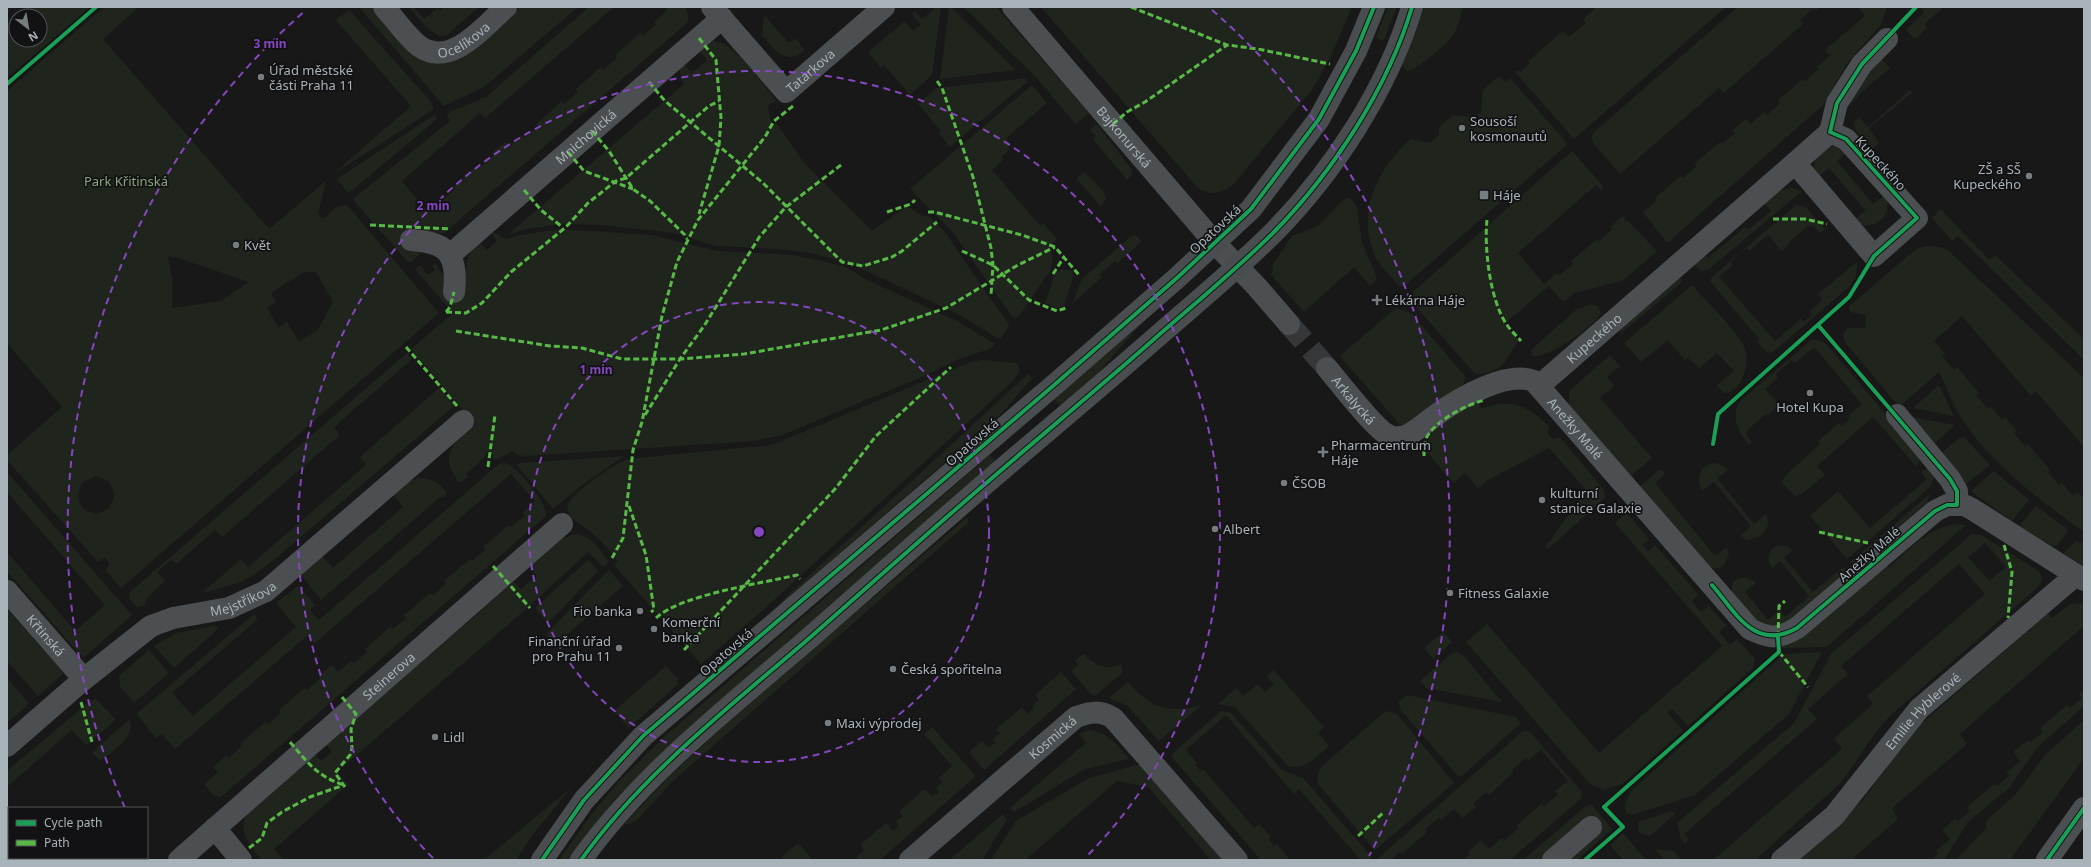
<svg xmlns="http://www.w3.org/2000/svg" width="2091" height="867" font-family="'Noto Sans',sans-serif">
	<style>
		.green { fill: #1f251d; fill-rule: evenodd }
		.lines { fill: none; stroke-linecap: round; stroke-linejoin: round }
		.minor-tunnel { stroke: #353738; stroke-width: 22; stroke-dasharray: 22 11; stroke-linecap: butt }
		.minor { stroke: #4b4f51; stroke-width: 22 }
		.tertiary { stroke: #4b4f51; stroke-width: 22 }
		.secondary { stroke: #4a4d4f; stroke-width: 22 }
		.quiet { stroke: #58b947; stroke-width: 3; stroke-dasharray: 6 3; stroke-linecap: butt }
		.cycleway-casing { stroke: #121214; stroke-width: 6 }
		.cycleway { stroke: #1a9f57; stroke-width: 4 }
		.ring { fill: none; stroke: #8447be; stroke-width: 2; stroke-dasharray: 7 5 }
		.poi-dot { fill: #767d81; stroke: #121214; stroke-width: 1.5 }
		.labels { text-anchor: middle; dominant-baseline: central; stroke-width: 3.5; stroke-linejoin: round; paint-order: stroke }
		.street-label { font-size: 13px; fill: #a8b4b9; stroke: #121214 }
		.poi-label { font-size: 13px; fill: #a8b4b9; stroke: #121214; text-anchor: start }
		.park-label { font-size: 13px; fill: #8ba57e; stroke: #121214 }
		.centre { fill: #8447be; stroke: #121214; stroke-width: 2 }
		.ring-label { font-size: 12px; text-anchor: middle; font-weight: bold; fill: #8447be; stroke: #121214; stroke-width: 3.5; stroke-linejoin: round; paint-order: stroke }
	</style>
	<rect width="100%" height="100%" fill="#181818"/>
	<path class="green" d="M25 7H90L7 78V22ZM16 16H40V40H16Z
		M104 7H139L103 39 269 229 326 181 318 214 323 219C330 213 339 202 348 206L439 313 121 588 105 570 110 564 105 558 98 562 7 460V455L62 407 7 343V91ZM168 256 175 257 249 282 221 301 172 308 173 286ZM304 272H316L333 302 318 330 299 342 287 322 278 327 267 308 276 302 271 293ZM96 476 109 481 115 495 109 508C89 523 69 503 83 482Z
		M359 7H372C389 22 401 42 418 56 449 84 499 26 520 7H578L484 87 444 106Z
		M409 7H414L424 19 438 8 440 11 445 7H479L447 35 440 36 429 30Z
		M589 7H614L485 118 480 113 402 181 426 210 439 199 442 201 455 189 453 187 478 165 481 167 494 155 492 153 505 142 509 147 522 135 524 138 538 127 536 124 562 101 564 104 578 92 576 89 601 67 603 70 617 58 615 55 640 33 643 36 656 24 654 22 667 10 664 7H685C688 13 690 17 687 23L444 233 408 232 415 250 421 253 411 262 407 261 355 202 354 198 450 121 447 117 449 112 486 97Z
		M937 7H941L932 75 910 95 884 65 881 68 868 52 905 21 913 31 921 25 912 14 915 11 922 19Z
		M949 7H951L1016 70 940 79Z
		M963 7H996L1089 113 1076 124 1035 76Z
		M1041 7H1352L1330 58 1311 91 1232 186C1220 194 1209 196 1197 187Z
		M1388 7H1397L1384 40 1382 41 1376 37Z
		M1424 7H1463C1460 17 1458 31 1450 39 1444 46 1415 72 1406 71L1402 65Z
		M1597 7H1726L1574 139 1515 72 1518 70 1520 72 1530 64 1528 61 1563 31 1569 37 1586 23 1583 19Z
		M1738 7H1820L1816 11 1813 9 1800 20 1803 24 1724 93 1719 88 1620 174 1593 143 1592 136 1594 132Z
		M1858 7H1887L1880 26 1848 62 1823 105 1667 243 1643 212 1657 201 1655 198 1680 176 1683 178 1696 167 1694 164 1720 142 1722 144 1735 133 1733 130 1746 119 1751 124 1764 112 1767 115 1780 103 1778 100 1803 79 1805 81 1819 69 1817 67 1830 55 1825 50 1865 16Z
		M1920 7H1944L1924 24 1927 28 1915 39 1906 30 1924 12Z
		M349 10 431 102 434 109 332 175 411 106 336 20Z
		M764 15 789 43 795 38 805 50C787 68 773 48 762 35Z
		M714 41C734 42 762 84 776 100L768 106 771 123 778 125 804 163 872 231 907 206 925 217 926 215C944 226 952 243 963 259 978 281 993 302 1008 323L1009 326 1001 338H997L958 314 849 263 811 253 777 249 716 246 675 233 601 225 562 224 526 229 507 235 684 84 678 67 683 63 692 73 707 60 698 49Z
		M1881 58 1890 68 1862 92 1852 103 1849 102Z
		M1499 76 1504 82 1510 78 1568 144 1404 286H1399C1392 277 1383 269 1377 260 1373 254 1371 244 1369 237 1362 198 1383 165 1410 139L1430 143 1439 135V127L1453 115 1475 117 1481 112 1483 90Z
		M1026 78 1027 82 950 147 939 134 941 131 918 104 936 88Z
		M1032 85 1047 103 1006 138 1011 144 1008 147 1010 149 1001 157 1003 160 992 170 1040 226 1043 223 1057 239 1050 245 1053 260 1050 271 1019 316 1014 319 951 230 910 189Z
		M1910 90 1912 93 1869 128 1879 143 1872 149 1855 129 1854 122 1859 117 1868 127Z
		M436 114V120L350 192H347L337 179Z
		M1097 124 1132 170 1131 176 1127 180 1093 139 1096 136 1090 130Z
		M1832 146H1838L1848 151 1837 161 1873 204 1885 195C1892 211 1883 225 1865 226L1854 220 1866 211 1829 168 1818 177 1814 168 1815 159 1827 147Z
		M1572 151 1604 187 1601 190 1596 185 1518 253 1544 284 1557 273 1560 275 1573 264 1571 261 1597 239 1599 241 1612 230 1610 227 1623 216 1626 222 1628 221 1657 251 1624 280 1575 293 1563 302 1549 286 1504 324 1519 341C1512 348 1510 356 1504 363 1498 370 1484 375 1475 374L1412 302 1413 292Z
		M1085 172 1104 192 1106 199 1102 205 1100 206 1076 178Z
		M1790 188 1802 191 1709 269 1701 271 1692 263 1704 253 1708 258 1745 227 1748 230 1771 211 1763 201 1780 190Z
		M1348 198 1353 201 1357 208 1362 243 1376 275V280L1370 286 1354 267 1304 312 1274 278 1272 274 1273 264 1292 236 1318 226 1343 200Z
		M1796 205 1806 207 1825 229 1820 233 1812 225 1810 227 1808 226 1789 242 1790 243 1782 251 1768 235 1749 251 1747 248 1731 262 1733 265 1719 277 1775 341 1801 319 1803 322 1812 315 1810 311 1823 299 1818 294 1857 262 1856 276 1849 287 1773 352 1768 353 1757 342 1759 339 1710 281 1712 277Z
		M1941 209 1989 260 1995 255 2084 339V360L1958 236 1952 241 1932 218Z
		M560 229 652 235 717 251 793 255 844 266 865 279 957 321 995 344 989 349 957 360 924 376 782 435 754 441 526 456 518 455 513 451 496 460 494 459 490 451H488L483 459 466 474 468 477 460 483C438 457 452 443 474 423L411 349 453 313 415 269 420 265 428 275 435 270 432 266 435 263 444 277 462 296C465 276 465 256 477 240L487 250 497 241 489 230 506 239 521 235Z
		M1135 235 1142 241 1118 263 1115 261 1100 274 1102 277 1072 304 1082 279 1130 237Z
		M1929 246 1941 247 1950 252 2084 378V447L2036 391 2005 417 2016 430 2014 433 2025 446 2028 444 2050 470 2048 472 2059 485 2062 483 2073 496 2078 492 2084 499V532C2038 499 1991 464 1960 416 1952 403 1946 386 1939 372L1899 407 1845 342 1843 334 1848 328H1865L1866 315 1850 312 1849 307 1853 303 1909 255 1919 248ZM1962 316 2030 395 2002 420 1991 407 1988 409 1976 395 1979 393 1957 367 1954 370 1942 356 1945 354 1934 341Z
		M1062 269 1072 271 1073 278 1064 306 1057 308 1045 303 1055 274Z
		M1681 276 1682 282 1620 334 1621 327Z
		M1692 285C1704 299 1743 336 1746 352 1748 361 1746 370 1742 379 1739 386 1733 393 1724 393L1717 385 1734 371 1717 353 1699 368 1688 358 1685 360 1668 340 1641 362 1624 343Z
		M1591 304 1597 306C1599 308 1601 311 1600 314 1596 326 1543 361 1532 356L1531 351 1533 348 1576 310Z
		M1398 309 1411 313 1465 376 1464 384 1438 400 1407 424 1400 425 1340 356 1392 311Z
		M1139 326 1098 373 1060 406 1054 399Z
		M1811 340H1818L1826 344 1917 451 1920 460 1916 466 1873 417 1817 466 1825 475 1803 493 1795 496 1783 484 1782 481 1786 475 1820 444 1818 441 1839 423 1841 426 1850 419 1848 416 1862 404 1814 347 1795 363 1792 360 1776 374 1778 378 1765 389 1780 405 1767 415 1766 414 1747 430 1748 431 1746 434 1752 442 1749 445C1738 432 1731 418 1739 402Z
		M407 353 412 359 334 427 340 435 222 537 215 530 176 564 171 560 157 572 165 581 148 597 145 604 137 608 129 598 131 591Z
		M1610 355 1620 366 1607 377 1614 386 1600 398 1652 458 1630 477 1572 411 1569 404V391Z
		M981 360 1017 363 1020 370 1014 380 762 611 701 664 614 565 618 561C610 551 601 540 591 532 583 525 572 521 568 512 561 497 616 464 627 459L772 445 970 362Z
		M1028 374 1032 378 1003 412 765 618 805 579Z
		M1939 385 1954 416 1913 408Z
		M439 388 454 406 276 558 254 575 238 583 202 593 241 559 248 567 366 465 360 457Z
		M1479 403 1481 409C1511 398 1527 405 1549 426L1548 434 1552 439 1560 437 1604 490 1605 498 1548 549 1545 546 1550 541 1586 490 1549 448 1488 480 1478 488 1465 473 1453 483 1427 452C1423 427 1461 411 1479 403Z
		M1907 416 1955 425 1932 446Z
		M1964 437 1990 465 1966 484 1940 454 1959 438Z
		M990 455 996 462 666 749 614 800 569 860H559L591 815 618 782 665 736Z
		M624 456 582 485 553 509 517 465 519 463Z
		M505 463C516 465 549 504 546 516L221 797 214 796 204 784 218 772 213 767 226 755 229 758 242 746 240 744 265 722 268 724 281 713 279 710 304 688 307 690 320 679 318 676 331 665 338 672 351 661 354 663 367 652 365 649 390 627 393 629 406 618 404 615 430 593 433 595 446 584 444 581 470 559 472 561 485 550 483 547 509 525 511 527 525 516 523 513 535 501 511 474 314 644 307 636 175 749 162 734 156 738 136 714 254 614 258 619 172 693 193 716 296 627 276 603 298 586 315 605 310 610 319 620 499 464Z
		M1712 463 1720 464 1728 470 1717 478 1754 524 1766 514C1773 528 1761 539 1747 540L1740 536 1751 526 1714 482 1702 491C1695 480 1699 467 1712 463Z
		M1930 466C1935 475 1935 479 1929 488L1847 559 1810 516 1838 491 1870 528 1927 479 1921 472Z
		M1661 469 1665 474 1655 483 1715 556 1727 547 1729 555 1723 566 1715 569 1708 566 1639 487Z
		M1994 471 2029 500 2012 521 1971 491Z
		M7 472 132 615 83 658 7 571V552L75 631 105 605 7 492Z
		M418 478C431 478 438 482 446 492V496L439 498 321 600 301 575 322 556 333 568 403 507 393 494 410 481Z
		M1931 493 1926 503 1854 566 1850 562Z
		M2036 506 2068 530 2067 533 2055 547 2019 526Z
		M1626 512 1649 539 1643 545 1648 551 1655 545 1699 595 1692 601 1701 612 1709 606 1726 625 1719 632 1730 645 1737 639 1755 659 1753 668 1688 726 1672 709 1667 712 1683 731 1622 784 1603 790 1590 784 1466 642 1487 624 1599 753 1722 646 1615 523Z
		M967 517 969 522 674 780 636 821 626 825 625 823 672 774 727 723Z
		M1957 524 1966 525 1829 645 1824 647 1781 648V645L1885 564 1889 568C1909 550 1929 526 1957 524Z
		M561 532 566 538C584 525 598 548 609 561L603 567 588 552 525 610 337 772 348 785 274 849 284 860H261C252 847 237 832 246 816L304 765 312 750 321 761 332 752 326 745 450 637 447 633 459 630 514 581 521 589 537 576 530 567 546 553Z
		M1972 534 1981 535 2040 572 2042 580 2038 587 1892 714C1869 736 1857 765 1835 788L1755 860H1713L1842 749 1834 738 1873 704 1867 696 1985 594 1959 564 1841 666 1848 674 1808 709 1817 719 1684 834 1689 840 1685 844 1681 839 1677 823 1794 723 1831 654ZM1985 543 2006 567 1989 581 1968 557Z
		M2077 541 2084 543V567L2063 553Z
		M1776 546H1786L1793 550 1784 558 1813 592 1843 567 1848 572C1836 582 1824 592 1813 602 1787 624 1771 639 1744 608 1737 599 1729 593 1733 582 1740 576 1750 577 1756 583L1745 592 1768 620 1779 610 1785 617 1809 596 1780 561 1772 568C1766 560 1768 551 1776 546Z
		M588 560 598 571 548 623 535 608Z
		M609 570 623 586 555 645 546 634Z
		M2084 603V626L1960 734 1967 744 1892 808 1898 819 1851 860H1797L1843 820 1863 800 1913 731 2048 613 2052 618 2070 604Z
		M7 609 64 673 38 696 7 661Z
		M214 626 218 627V629L174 668 154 646 176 633Z
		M1443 632 1452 642 1433 659 1424 648Z
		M149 650 169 673 134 703 120 686 119 676Z
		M1457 652 1463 655 1502 702 1426 688 1420 681 1451 654Z
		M1822 652 1789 714 1695 795 1635 814H1626L1625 804 1631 791 1784 654Z
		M1083 654C1095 664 1105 672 1121 664L1123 672 1095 696 1090 693 1071 671 1078 665 1075 661Z
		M666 666 678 679 677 685 629 728 614 711Z
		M1274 670 1324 727 1318 733 1329 746C1317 756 1305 771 1288 766L1235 707 1218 704 1236 688 1243 696 1258 684 1265 692 1274 685 1267 676Z
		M1061 672 1076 689 984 770 969 752 982 741 989 748 995 743 993 739 1000 733 996 729 1022 707 1028 714 1034 708 1032 706 1039 700 1035 695Z
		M7 678 29 704 7 723Z
		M1128 682C1151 708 1168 714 1202 705L1159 741 1128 706 1109 698Z
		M2084 690V706L2037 748 2009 788 1968 822 1944 860H1931L1938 854 1936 851 1950 839 1942 830 1955 819 1958 821 1970 811 1967 807 1994 784 1997 786 2009 776 2006 773 2020 761 2013 752 2028 740 2030 742 2043 732 2040 728 2067 705 2070 708 2082 698 2079 694Z
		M1407 695 1516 717 1521 723 1463 775 1458 776 1401 710 1398 702Z
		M96 699 116 720 86 745 72 730 7 787V771L90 701Z
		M1221 711 1231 713 1282 770 1303 778 1371 856 1370 860H1361L1299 789 1294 794 1226 715 1186 750 1197 763 1195 765 1201 771 1203 769 1254 828 1259 824 1271 837 1269 840 1274 846 1277 844 1290 860H1261L1172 757 1173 753Z
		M1390 711 1397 714 1454 783 1375 850 1318 784 1317 777 1320 768 1383 713Z
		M129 720C138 736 111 752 100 761L92 752Z
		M2084 720V758L2010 860H1956L1987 827 1985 822 2016 794 2045 755Z
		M932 727 976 776 880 860H859L857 856 864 850 860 845 886 823 893 831 899 826 896 822 903 816 899 811 925 789 932 797 939 792 936 788 943 782 939 778 952 766 924 734Z
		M1088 730C1108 731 1117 745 1129 759L1085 769 1014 812 1010 808 1086 743 1079 734Z
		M1523 731H1528L1531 733 1582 792 1581 799 1510 860H1464L1470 854 1468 852 1481 840 1489 849 1502 838 1505 840 1519 828 1516 826 1542 803 1544 806 1558 794 1555 791 1568 781 1541 750 1528 761 1526 758 1512 770 1514 772 1489 795 1486 792 1473 804 1476 807 1462 818 1454 809 1441 820 1439 818 1425 829 1427 832 1402 854 1400 852 1390 860H1376Z
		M1141 764 1224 860H1211L1148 787 1117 781 1025 860H991L1016 821 1089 778Z
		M573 786 533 834 516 860H484Z
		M1591 804 1612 829 1577 860H1566L1589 820 1541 860H1523L1586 806Z
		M1672 811 1675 813 1674 815 1650 836 1639 833 1638 822Z
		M1003 814 1007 819 982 860H949Z
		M1623 833 1645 859 1643 860H1623L1610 845Z
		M798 843 813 860H784L781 857Z
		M1655 849 1674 851 1681 860H1664Z"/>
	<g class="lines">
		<path class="minor-tunnel" d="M1289 324 1327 368"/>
		<g class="minor">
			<path id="s1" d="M384 7C395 19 406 36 419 46 451 69 484 26 506 7"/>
			<path id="s2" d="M712 7 786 92 884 7"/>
			<path id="s3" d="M1013 7 1215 243 1257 287 1289 324"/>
			<path d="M1830 132 1846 139 1917 218 1874 256 1795 163 1830 132 1837 103 1862 64 1887 39"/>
			<path d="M411 240C449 242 458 256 454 292"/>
			<path id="s4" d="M450 255 722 18"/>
			<path id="s5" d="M1327 368C1338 381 1376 430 1388 435 1394 438 1400 438 1406 436 1417 431 1426 422 1436 415 1458 399 1506 370 1534 381L1750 629C1770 639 1778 639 1797 628L1935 511 1947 505H1964L1972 509 2084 580"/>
			<path id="s6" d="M1539 386 1795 163"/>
			<path d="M1897 415 1950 479 1957 491V505"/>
			<path id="s7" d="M7 591 84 679"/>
			<path id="s8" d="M7 746 84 679 151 626 173 618 229 608 266 591 463 421"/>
			<path d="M215 828 241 860"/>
			<path d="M7 849 9 852"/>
			<path id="s9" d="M179 860 562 524"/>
			<path id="s10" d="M910 860 1076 717C1090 712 1100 710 1113 718L1237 860"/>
			<path d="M1553 860 1591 827"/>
			<path id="s11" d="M1782 860 1834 816 1919 709 2076 575"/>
		</g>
		<path class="tertiary" d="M2047 860 2084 808"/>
		<path class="secondary" d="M542 860 584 800 643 736 1053 386 1178 277 1251 209 1319 119 1356 51 1374 7
			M581 860C642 775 727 709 806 641 863 591 920 540 978 490 1036 440 1095 391 1152 341 1193 305 1236 270 1274 232 1333 172 1388 88 1412 7"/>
		<path class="quiet" d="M1131 7 1227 45 1258 49 1330 64
			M699 38 716 60 721 118 719 146 699 214
			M937 81 942 88 973 177 991 248 993 265 991 295
			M649 82 665 101 763 183 842 262 863 266 892 257 902 251 937 222
			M1113 124 1127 112 1145 102 1227 45
			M592 131 609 151 633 189 650 201 685 235 687 239
			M568 152 584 171 633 189
			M524 190 541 210 561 226
			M887 212 911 204 915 200
			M928 212H934L1022 235 1055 247 1079 275
			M1773 219H1805L1827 224
			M1487 220C1484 248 1490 301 1507 325 1511 331 1517 336 1521 341
			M370 225 451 229
			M962 251 993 265 1029 300 1057 311 1066 308
			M1053 274 1064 257
			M446 312 466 313 482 303 511 272 566 227 588 203 616 181 626 178 709 106 719 101
			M446 312 450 307 454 292
			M456 331 550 346 582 348 622 359H680L744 354 881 330 946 308 1018 265 1055 247
			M406 347 458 407
			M645 415 680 359 704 326 760 236 786 207 841 165
			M1424 456C1424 449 1424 441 1428 435 1440 418 1466 405 1485 400
			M488 467 495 415
			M629 506 646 555 654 610 651 612
			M1819 532 1868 543
			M2004 545 2012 572 2008 618
			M612 558 623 538 633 450 642 422 662 316 677 262 698 220 765 137 774 121 793 106
			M493 566 530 608
			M656 618C680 595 763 583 797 575L800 579
			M1778 637 1779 606 1785 601
			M684 650 835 489 876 436 951 367
			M1779 652 1808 687
			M342 697 356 714 351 729 352 748 350 755 335 773 345 787
			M81 702 92 742
			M290 742C307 762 318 777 344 785
			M1358 836 1383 813
			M249 848 262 838 267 823 282 812 310 797 344 785"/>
		<g class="cycleway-casing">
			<path id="cycleway" d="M7 84 96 7
				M1713 444 1718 414 1849 297 1874 256 1917 218 1846 139 1830 132 1837 103 1862 64 1916 7
				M1712 585C1736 613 1755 652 1797 628L1935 511 1947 505H1957V491L1950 479 1818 325
				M542 860 584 800 643 736 1053 386 1178 277 1251 209 1319 119 1356 51 1374 7
				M581 860C642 775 727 709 806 641 863 591 920 540 978 490 1036 440 1095 391 1152 341 1193 305 1236 270 1274 232 1333 172 1388 88 1412 7
				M1585 860 1623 827 1604 807 1779 652 1778 637
				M2047 860 2084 808"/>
		</g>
		<use href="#cycleway" class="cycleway"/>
	</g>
	<g class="ring">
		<circle cx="759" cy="532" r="230"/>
		<path d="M433 858A461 461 0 1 1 1085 858"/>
		<path d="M125 808A691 691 0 0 1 306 10M1212 10A691 691 0 0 1 1369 856"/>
	</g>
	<g class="poi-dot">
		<circle cx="261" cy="77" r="4"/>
		<circle cx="1462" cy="128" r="4"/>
		<circle cx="2029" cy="176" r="4"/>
		<rect x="1479" y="190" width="10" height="10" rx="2"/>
		<circle cx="236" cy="245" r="4"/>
		<path d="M1375 294h4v4h4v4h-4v4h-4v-4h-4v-4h4z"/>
		<circle cx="1810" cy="393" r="4"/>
		<path d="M1321 446h4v4h4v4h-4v4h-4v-4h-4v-4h4z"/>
		<circle cx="1284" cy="483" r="4"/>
		<circle cx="1542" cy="500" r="4"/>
		<circle cx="1215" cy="529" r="4"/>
		<circle cx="1450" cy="593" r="4"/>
		<circle cx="640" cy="611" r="4"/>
		<circle cx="654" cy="629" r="4"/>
		<circle cx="619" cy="648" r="4"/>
		<circle cx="893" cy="669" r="4"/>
		<circle cx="828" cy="723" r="4"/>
		<circle cx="435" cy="737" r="4"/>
	</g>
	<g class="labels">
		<g class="street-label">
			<text stroke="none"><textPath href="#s1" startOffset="102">Ocelíkova</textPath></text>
			<text stroke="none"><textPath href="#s2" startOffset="145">Tatarkova</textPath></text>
			<text stroke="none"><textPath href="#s4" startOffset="180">Mnichovická</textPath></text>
			<text stroke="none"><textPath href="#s3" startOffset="171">Bajkonurská</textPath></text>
			<text transform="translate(1881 163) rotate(48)">Kupeckého</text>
			<text transform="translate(1215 229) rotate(-43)">Opatovská</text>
			<text stroke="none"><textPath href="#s6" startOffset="73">Kupeckého</textPath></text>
			<text stroke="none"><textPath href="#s5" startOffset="42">Arkalycká</textPath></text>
			<text stroke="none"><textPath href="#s5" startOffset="316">Anežky Malé</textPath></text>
			<text transform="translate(972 442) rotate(-41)">Opatovská</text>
			<text transform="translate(1869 554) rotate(-41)">Anežky Malé</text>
			<text stroke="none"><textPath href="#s8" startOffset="284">Mejstříkova</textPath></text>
			<text stroke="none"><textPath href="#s7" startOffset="59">Křtinská</textPath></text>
			<text transform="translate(726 652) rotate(-41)">Opatovská</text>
			<text stroke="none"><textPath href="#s9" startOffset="279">Steinerova</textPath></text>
			<text stroke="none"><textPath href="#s11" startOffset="206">Emilie Hyblerové</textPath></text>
			<text stroke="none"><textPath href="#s10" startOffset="188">Kosmická</textPath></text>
		</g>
		<g class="poi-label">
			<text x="269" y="70">Úřad městské<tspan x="269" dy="15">části Praha 11</tspan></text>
			<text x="1470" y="121">Sousoší<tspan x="1470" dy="15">kosmonautů</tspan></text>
			<text x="2021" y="169" text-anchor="end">ZŠ a SŠ<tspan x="2021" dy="15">Kupeckého</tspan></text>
			<text x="1493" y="195">Háje</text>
			<text x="244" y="245">Květ</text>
			<text x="1385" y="300">Lékárna Háje</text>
			<text x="1810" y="407" text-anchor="middle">Hotel Kupa</text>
			<text x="1331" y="445">Pharmacentrum<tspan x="1331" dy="15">Háje</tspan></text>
			<text x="1292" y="483">ČSOB</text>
			<text x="1550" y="493">kulturní<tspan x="1550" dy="15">stanice Galaxie</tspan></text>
			<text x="1223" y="529">Albert</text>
			<text x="1458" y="593">Fitness Galaxie</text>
			<text x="632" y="611" text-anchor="end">Fio banka</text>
			<text x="662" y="622">Komerční<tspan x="662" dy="15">banka</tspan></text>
			<text x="611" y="641" text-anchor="end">Finanční úřad<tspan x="611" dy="15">pro Prahu 11</tspan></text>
			<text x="901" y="669">Česká spořitelna</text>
			<text x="836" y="723">Maxi výprodej</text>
			<text x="443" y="737">Lidl</text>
		</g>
		<g class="park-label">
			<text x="126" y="181">Park Křitinská</text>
		</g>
	</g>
	<circle cx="759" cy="532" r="6" class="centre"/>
	<g class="ring-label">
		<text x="270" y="48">3 min</text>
		<text x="433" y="210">2 min</text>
		<text x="596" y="374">1 min</text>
	</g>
	<rect width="2091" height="867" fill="none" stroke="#a8b4b9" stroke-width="16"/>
	<rect x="8" y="807" width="140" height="52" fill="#121214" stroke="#4e5356"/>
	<rect x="16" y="820" width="20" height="6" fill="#1a9f57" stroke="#4e5356"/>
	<text x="44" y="827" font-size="12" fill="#a8b4b9">Cycle path</text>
	<rect x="16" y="840" width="20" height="6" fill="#58b947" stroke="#4e5356"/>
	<text x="44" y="847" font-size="12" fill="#a8b4b9">Path</text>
	<g transform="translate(28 28) rotate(149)"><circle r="19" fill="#121214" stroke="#4e5356"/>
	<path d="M0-3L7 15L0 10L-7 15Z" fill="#767d81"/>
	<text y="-6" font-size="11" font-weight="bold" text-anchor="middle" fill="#a8b4b9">N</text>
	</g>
</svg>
